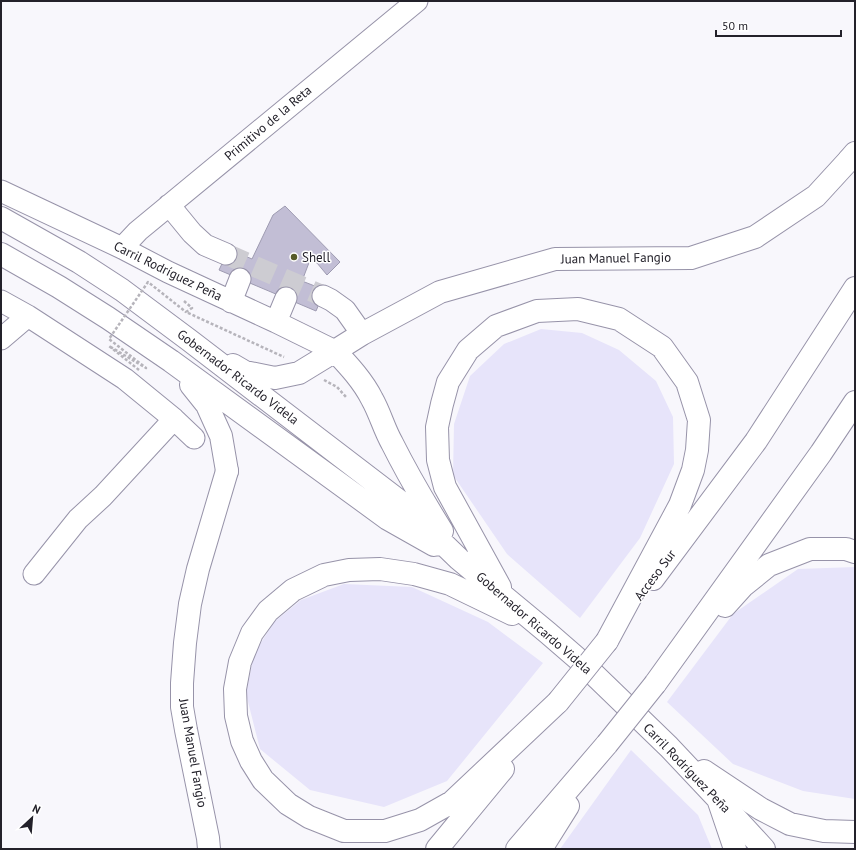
<svg xmlns="http://www.w3.org/2000/svg" width="856" height="850" font-family="'PT Sans',sans-serif">
	<style>
		.green { fill: #e7e4fa }
		.building { fill: #c2bed5; stroke: #9e9bb1 }
		.lines { fill: none; stroke-linecap: round; stroke-linejoin: round }
		.minor-tunnel { stroke: #cdccd2; stroke-width: 21; stroke-dasharray: 21 10; stroke-linecap: butt }
		.minor-casing { stroke: #9793a9; stroke-width: 23 }
		.major-casing { stroke: #9793a9; stroke-width: 24 }
		.highway-casing { stroke: #9793a9; stroke-width: 24 }
		.path { stroke: #b6b4bb; stroke-width: 2.5; stroke-dasharray: 3 2; stroke-linecap: butt }
		.minor { stroke: #fff; stroke-width: 21 }
		.major { stroke: #fff; stroke-width: 22 }
		.highway { stroke: #fff; stroke-width: 22 }
		.highway-bridge-casing { stroke: #9793a9; stroke-width: 24; stroke-linecap: butt }
		.path-bridge { stroke: #b6b4bb; stroke-width: 2.5; stroke-dasharray: 3 2; stroke-linecap: butt }
		.highway-bridge { stroke: #fff; stroke-width: 22 }
		.poi-dot { fill: #575b29; stroke: #fff; stroke-width: 1.5 }
		.labels { text-anchor: middle; dominant-baseline: central; stroke-width: 3; stroke-linejoin: round; paint-order: stroke }
		.street-label { font-size: 13px; fill: #23212a; stroke: #fff }
		.poi-label { font-size: 13px; fill: #23212a; stroke: #fff; text-anchor: start }
	</style>
	<rect width="100%" height="100%" fill="#f8f7fc"/>
	<path class="green" d="M541 329 582 333 619 350 656 381 673 417 674 464 640 538 580 618 507 554 453 475 454 424 470 376 504 344Z
		M855 567V799L803 791 733 764 667 702 733 614 798 569Z
		M344 584 412 587 488 622 543 663 447 781 384 807 310 790 260 749 246 694 254 654 274 622 301 600Z
		M631 750 698 815 712 849H560Z"/>
	<path class="building" d="M285 206 340 262 327 275 317 263 310 260 302 281 325 290 316 311 219 270 229 249 252 259 273 215Z"/>
	<g class="lines">
		<path class="minor-tunnel" d="M226 254 323 296"/>
		<g class="minor-casing">
			<path id="minor" d="M1 191 122 248 168 272 276 322 335 351
				M169 205 192 233 205 245 226 254
				M122 248 138 231 417 1
				M323 296 331 300 345 310 362 334
				M1 301 28 316 125 379 174 419 194 438
				M231 302 240 279
				M276 322 286 298
				M1 339 28 316
				M34 574 78 519 103 496 174 419"/>
		</g>
		<g class="major-casing">
			<path id="major" d="M335 351 362 334 440 292 555 259 691 258 755 237 816 196 849 160
				M718 799 764 849
				M209 849 208 838 186 730 182 707V683L185 643 190 604 198 569 227 471"/>
		</g>
		<g class="highway-casing">
			<path id="highway" d="M849 160 855 153
				M1 218 79 262 122 290 189 340 398 500 459 559 548 633 578 659 669 747 718 799 735 849
				M1 254 59 287 108 318 171 361 388 519 434 545
				M233 365 245 372 275 378 299 373 335 351C349 366 363 381 372 399 380 413 384 429 392 443 407 473 424 502 442 531
				M191 385 207 405 221 436 227 471
				M653 579 756 441 855 288
				M500 587 445 487 438 460 437 427 442 404 448 382 468 350 496 326 537 311 578 309 619 319 662 347 687 382 699 420 697 450 693 470 680 505 607 641
				M725 606 743 586 769 565 810 549H846L855 552
				M512 614 450 584 414 574 380 569 349 570 324 575 293 590 268 611 252 633 240 662 235 689 236 716 242 741 251 761 263 780 288 804 309 817 344 831H385L420 820 452 802 558 702
				M655 684 821 453 855 402
				M704 771 761 809 790 824 824 831 855 832
				M437 849 503 769
				M517 849 607 744
				M541 849 568 806"/>
		</g>
		<path class="path" d="M184 301 192 308 186 312 284 357
			M324 380 337 387 347 398"/>
		<use href="#minor" class="minor"/>
		<use href="#major" class="major"/>
		<use href="#highway" class="highway"/>
		<g class="highway-bridge-casing">
			<path id="highway-bridge" d="M558 702 607 641
				M607 744 655 684"/>
		</g>
		<path class="path-bridge" d="M139 370 109 346 146 368 109 339 148 282 186 312"/>
		<use href="#highway-bridge" class="highway-bridge"/>
	</g>
	<circle class="poi-dot" cx="294" cy="257" r="4"/>
	<g class="labels">
		<g class="street-label">
			<text transform="translate(268 123) rotate(-40)">Primitivo de la Reta</text>
			<text transform="translate(616 258) rotate(-1)">Juan Manuel Fangio</text>
			<text transform="translate(168 271) rotate(26)">Carril Rodríguez Peña</text>
			<text transform="translate(238 377) rotate(37)">Gobernador Ricardo Videla</text>
			<text transform="translate(655 575) rotate(-53)">Acceso Sur</text>
			<text transform="translate(534 623) rotate(41)">Gobernador Ricardo Videla</text>
			<text transform="translate(193 753) rotate(80)">Juan Manuel Fangio</text>
			<text transform="translate(687 768) rotate(46)">Carril Rodríguez Peña</text>
		</g>
		<g class="poi-label">
			<text x="302" y="257">Shell</text>
		</g>
	</g>
	<rect width="856" height="850" fill="none" stroke="#23212a" stroke-width="4"/>
	<g transform="translate(32 818) rotate(26)" stroke="#ffffff" stroke-width="3" paint-order="stroke">
	<path d="M0-3L7 15L0 10L-7 15Z" fill="#23212a"/>
	<text y="-6" font-size="11" font-weight="bold" text-anchor="middle" fill="#23212a">N</text>
	</g>
	<path d="M716 30v6h125v-6" fill="none" stroke="#23212a" stroke-width="2"/>
	<text x="722" y="30" font-size="12" fill="#23212a" stroke="#ffffff" stroke-width="3" paint-order="stroke">50 m</text>
</svg>
